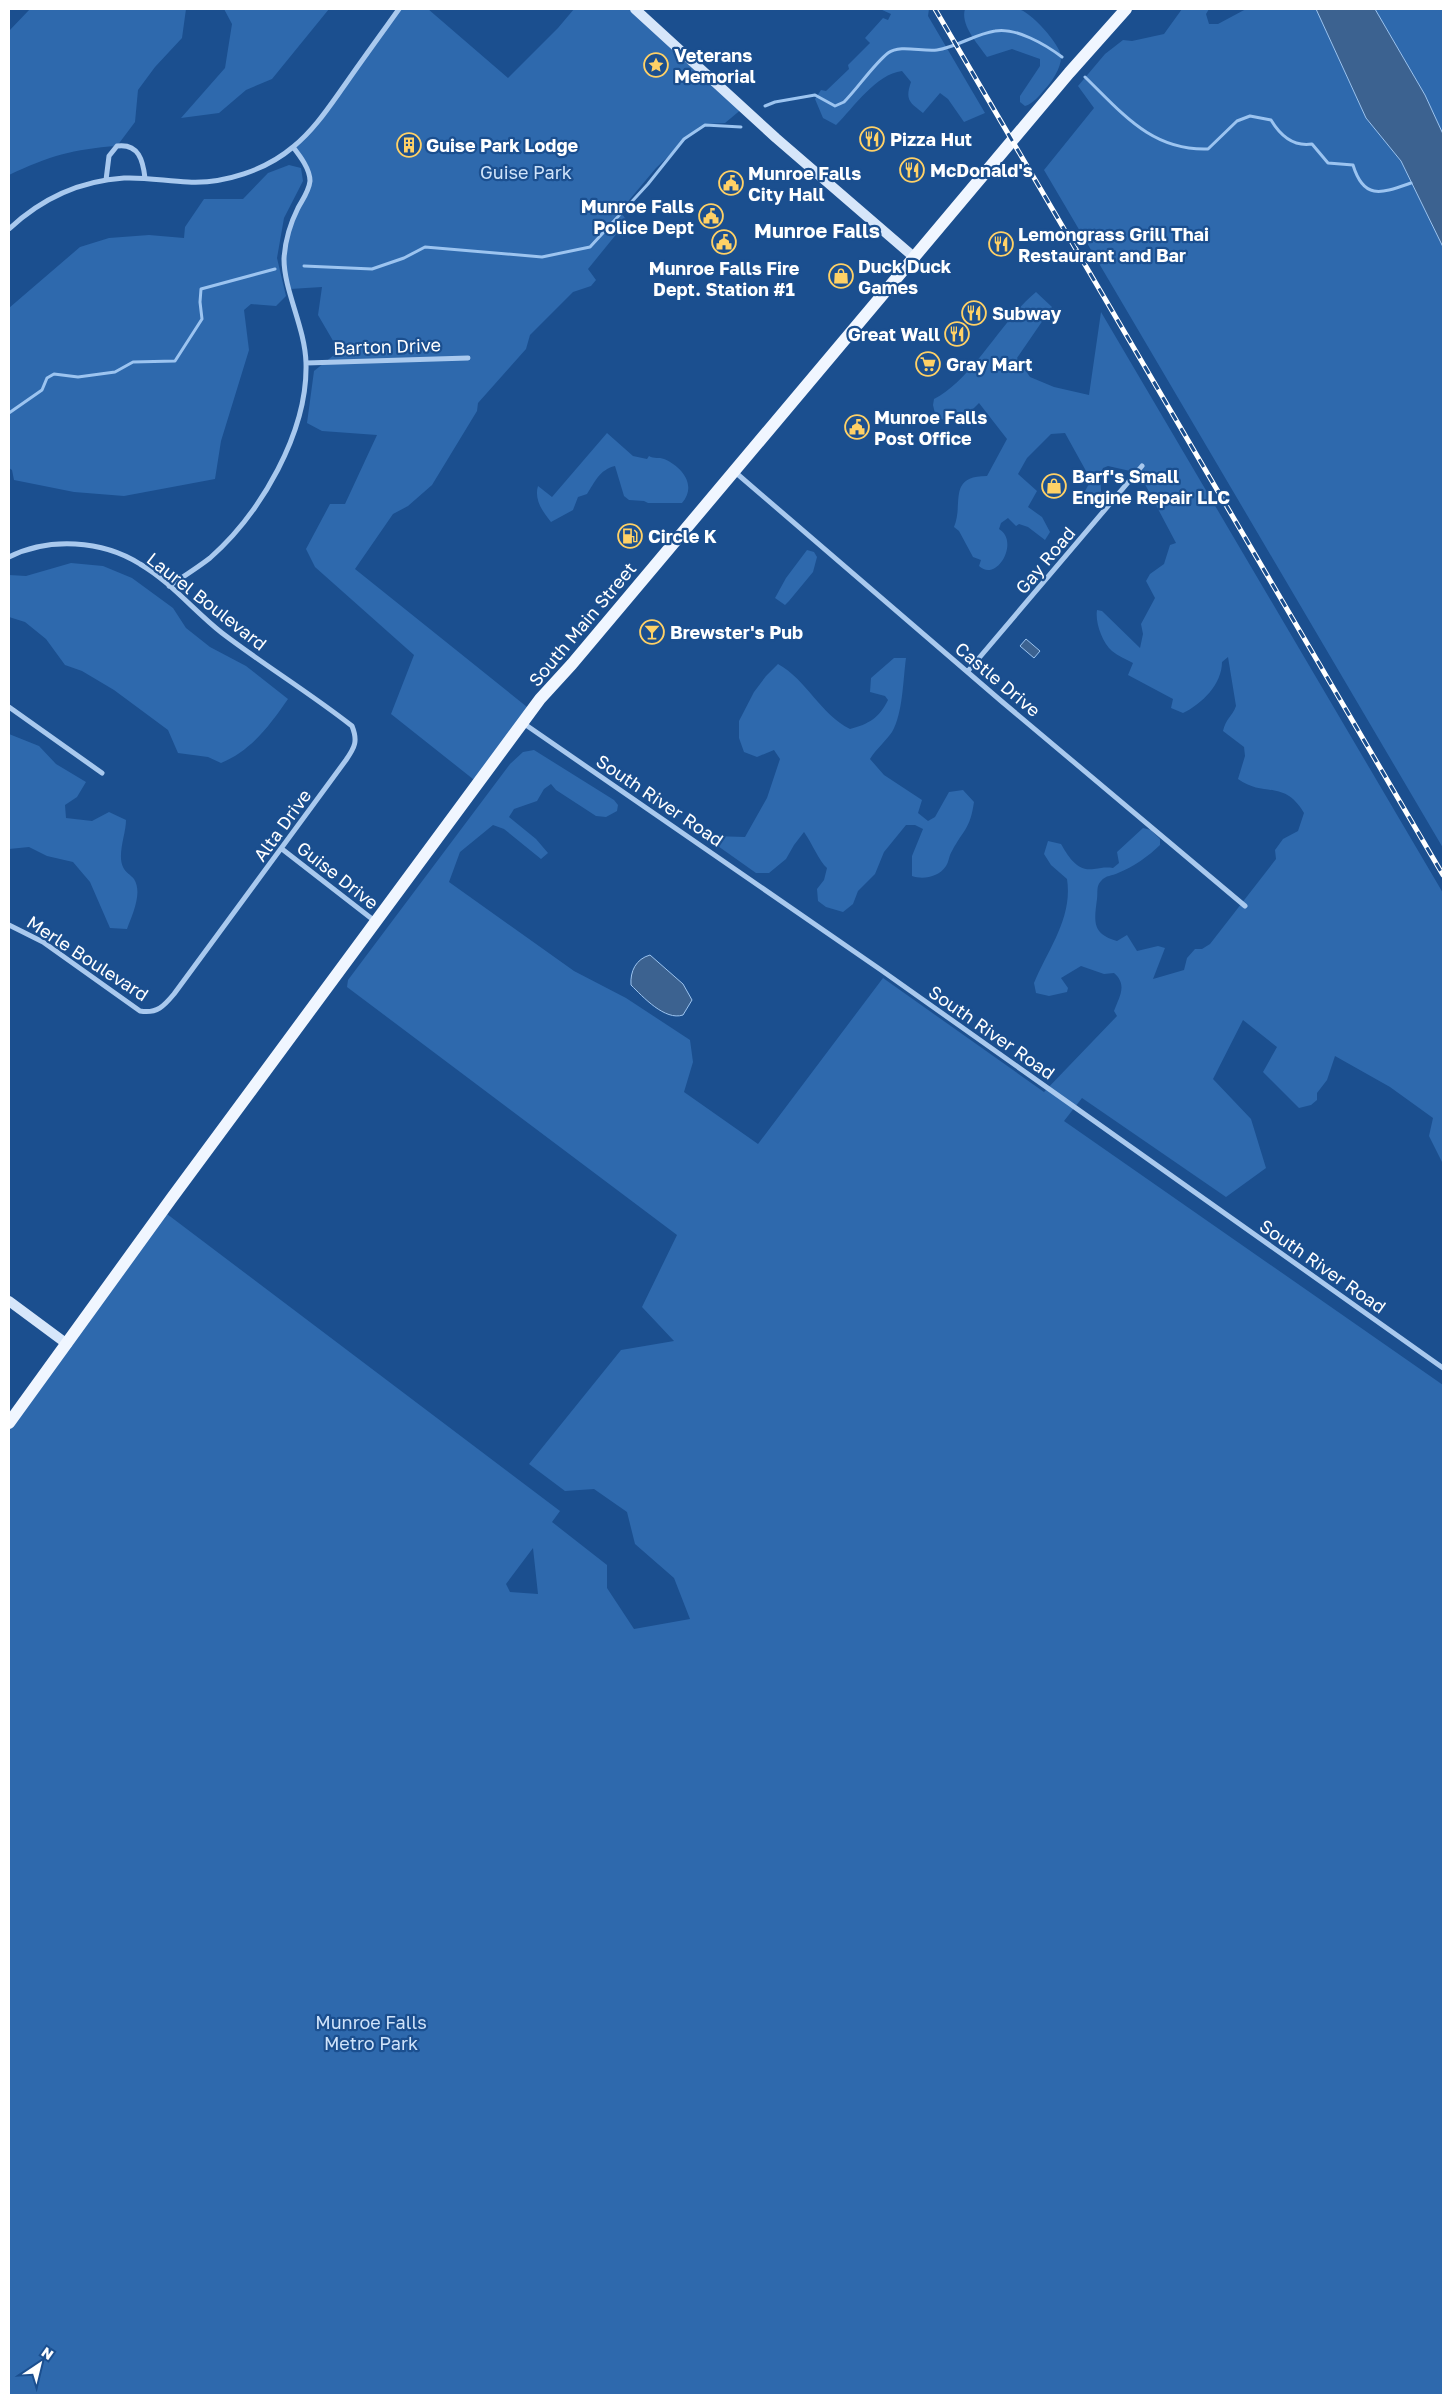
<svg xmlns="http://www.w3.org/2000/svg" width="1452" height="2404" font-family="'Golos Text',sans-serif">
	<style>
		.green { fill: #2e69ad; fill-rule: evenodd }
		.water { fill: #3c6290; stroke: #9cc4f0 }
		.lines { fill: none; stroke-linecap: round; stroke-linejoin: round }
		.stream { stroke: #9cc4f0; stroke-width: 3 }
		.street { stroke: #a9c9ee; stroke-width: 5 }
		.secondary { stroke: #d6e6fa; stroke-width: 10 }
		.primary { stroke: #f0f6ff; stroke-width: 12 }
		.rail-casing { stroke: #fff; stroke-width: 5 }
		.rail { stroke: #1b4f8f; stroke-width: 3; stroke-dasharray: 9; stroke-linecap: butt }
		.labels { text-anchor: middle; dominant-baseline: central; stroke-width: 4.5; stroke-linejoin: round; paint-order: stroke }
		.poi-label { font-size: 18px; font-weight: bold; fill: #fff; stroke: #1b4f8f; text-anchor: start }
		.park-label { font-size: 18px; fill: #cfe3fa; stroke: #1b4f8f }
		.street-label { font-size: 18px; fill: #fff; stroke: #1b4f8f }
		.quarter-label { font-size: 20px; font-weight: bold; fill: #fff; stroke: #1b4f8f }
	</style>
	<rect width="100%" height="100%" fill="#1b4f8f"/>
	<path class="green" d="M30 9H186L182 38 155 67 138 90 135 122 117 146C73 149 49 156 9 175V31Z
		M224 9H329L272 79 246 90 219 113 181 118 225 68 232 24Z
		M399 9H428L508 78 558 28 574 9H632L743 108 725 123 705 124 699 127 656 168 620 211 627 221 588 269 596 280 591 286 573 292 530 335 526 349 478 403 477 411 432 485 408 506 393 514 355 569 532 711 478 783 391 714 414 655 315 567 306 549 330 504H345L377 435 322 431 307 423 314 371 339 351 318 315 322 287 290 289 285 268 289 230 307 194 309 175 293 147 314 126Z
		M880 9H929L928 16 985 113 964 122 948 99 940 93 923 113C909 102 905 100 911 82L902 71C876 74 854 107 836 125L823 118 815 99 821 90 826 91 849 69 848 65 870 43 865 38 883 18 888 20 891 14Z
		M965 9C978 8 1006 6 1018 9 1030 11 1060 44 1061 56 1062 66 1052 82 1045 89 1040 95 1033 104 1025 106L1020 102V96L1040 66V59L1012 49 987 57C978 44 960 25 965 9Z
		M1182 9H1209L1206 14 1209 24H1218L1246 9H1316L1366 118 1401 161 1443 247V848L1044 170 1094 108 1078 86 1105 54 1123 40 1132 41 1164 34Z
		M1375 9H1443V134L1425 95Z
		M289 165 301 168 303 181 284 218 277 258 286 296 276 306 251 304 244 310 249 350 221 441 215 479 124 496 74 492 14 480 12 470 9 468V308L80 247 109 238 149 235 184 238 185 227 204 199H243L268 173Z
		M1036 292 1052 307 1017 358 1030 377 1054 387 1089 395 1101 312 1443 893V1164L1429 1136 1433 1118 1390 1087 1335 1056 1327 1080 1317 1093V1100L1311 1105 1299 1108 1263 1072 1277 1047 1243 1020 1213 1079 1251 1119 1266 1168 1226 1197 1082 1098 1064 1121 1443 1385V2395H9V1423L163 1211 560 1511 552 1522 607 1565V1588L634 1629 690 1619 674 1578 635 1544 627 1512 594 1489 565 1491 529 1464 621 1350 674 1341 642 1307 677 1235 347 987 348 980 510 764 523 752 534 750 614 800 618 805 617 811 606 817 596 816 556 790 551 784 544 789 537 801 514 809 509 817 536 839 548 853 541 859 504 829 493 825 460 852 449 882 574 971 626 998 690 1040 693 1062 684 1092 758 1144 883 978 1044 1092 1117 1016 1114 1011C1119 997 1128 985 1114 973L1104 974 1081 966 1061 978 1068 988 1067 992 1049 996 1036 993 1034 983C1048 949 1073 918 1067 879L1051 865 1044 854 1048 841 1061 844C1068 856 1077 872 1094 869 1102 868 1105 867 1113 868L1119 863 1117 852 1143 828 1151 830 1160 839V845C1149 856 1133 867 1118 873 1112 876 1106 875 1101 881 1096 886 1098 892 1097 899 1094 922 1092 934 1117 941L1127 935 1137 951 1158 946 1165 948 1153 979 1184 970 1187 958 1195 949H1202L1210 944 1276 859 1275 850 1283 839 1298 831 1304 813C1284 779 1264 798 1238 779L1245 756 1244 747 1223 731C1226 718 1232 717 1236 706L1228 657 1222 662C1222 684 1202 704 1183 713L1171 708 1173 699 1128 675 1133 663C1126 659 1118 656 1112 651 1102 642 1095 622 1097 610L1102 611 1140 648 1143 634 1141 624 1155 598 1146 581 1150 574 1164 564 1170 545 1176 543 1139 473 1108 466 1103 468C1097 480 1104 492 1100 505L1094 506 1085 497 1084 493 1091 480 1065 433 1051 434 1027 458 1018 474 1037 491 1028 507 1042 517 1050 532 1045 540 1028 527 1019 524 1016 526 1008 518 1001 523 999 529C1020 541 997 583 979 566L981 560 973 557 959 531 954 527C964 503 947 476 987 476L1007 439 979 403C964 418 959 423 936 418L933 405 934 399C973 379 1001 321 1036 292ZM533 1548 538 1594 510 1592 506 1584Z
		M607 433 633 456 647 459 649 456C654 459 659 457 664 459 683 467 697 486 682 503H648L644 501 629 500 624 496 615 466C599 470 595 482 587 494L578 497 573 510 551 522C542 511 534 499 538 486L552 497Z
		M807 550 814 552 817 557 813 572 789 601 785 605 775 598 786 578Z
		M71 563 103 566 132 578 173 608 186 628 210 647 246 666 288 699C270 725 251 751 221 763L208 757 178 753 168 730 114 690 82 671 65 665 46 639 25 622 9 617V575L26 576Z
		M894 658H906C903 679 903 714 892 732 886 741 876 749 870 759L884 775 922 800 918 813 928 821 935 817 949 792 963 790 974 802C970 829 964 829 952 851 949 855 949 862 946 866 939 877 923 880 912 876V856L923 829 915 825H906L884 852 875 874 858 891 853 904 843 912 826 907 818 901 817 889 824 880 827 868C819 861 812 843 804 832L794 845 786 859 769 873H756L708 839 713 836 745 837 767 798 780 759 774 750 757 757 744 752 739 738V721L754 692 766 676 778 664C807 680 820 714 850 729 869 724 879 718 888 700L885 696 870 692 871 678Z
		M9 734 39 746 56 764 86 782 77 797 65 805 66 818 92 821 109 812 126 820C126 834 117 854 123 867 125 872 131 875 134 879 143 893 132 915 127 929L110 928 90 882 73 862 47 856 29 847 9 849Z"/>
	<path class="water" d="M1316 9H1375L1425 95 1443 134V247L1401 161 1366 118Z
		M1026 639 1040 651 1034 658 1020 646Z
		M650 955 683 984 692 1000 683 1015C665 1021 643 997 631 985 630 971 636 959 650 955Z"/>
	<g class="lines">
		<path class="stream" d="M1085 77C1123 114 1152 151 1208 149L1237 121 1250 116 1271 120C1280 135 1293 147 1312 144L1328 163 1353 165C1364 201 1382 193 1411 183
			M765 106 775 102 815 95 835 106 844 102C857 89 874 64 888 53 900 44 922 52 937 50 957 47 975 34 995 31 1016 27 1046 45 1062 57
			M304 266 372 269 404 258 425 247 542 257 590 247 648 184 684 139 705 125 741 127
			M9 413 42 390 47 378 54 374 78 377 115 372 133 362 175 361 202 319 200 302 201 289 275 269"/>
		<path class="street" d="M106 180 109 156 117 146C139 143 143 161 145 178
			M9 229C42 198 79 181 124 178 145 177 166 181 188 182 224 184 266 170 293 147 314 130 329 107 344 86 362 60 381 34 399 9
			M306 363 468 358
			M735 472 1000 700 1245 906
			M9 557C49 537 102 540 140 564 171 582 194 611 222 633 264 665 310 693 352 726 358 741 355 747 346 760L174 994C164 1006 157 1014 140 1011L43 942 9 925
			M169 586C183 577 197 568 210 558 261 513 308 432 306 363 305 327 284 291 284 259 285 241 290 224 298 208 303 199 309 191 310 181 310 169 300 156 293 147
			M968 671 1142 466
			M9 707 102 773
			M523 723 881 970 1443 1368
			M282 849 376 922"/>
		<path class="secondary" d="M635 9 776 138 915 258
			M9 1301 67 1344"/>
		<path class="primary" d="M9 1423 171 1199 540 699 572 664 1069 73 1126 9"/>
		<g class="rail-casing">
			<path id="rail" d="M935 9 1443 875"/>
		</g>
		<use href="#rail" class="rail"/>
	</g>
	<defs>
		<g id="sight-ring" transform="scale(1.25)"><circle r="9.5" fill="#1b4f8f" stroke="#ffd166" stroke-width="1.5"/><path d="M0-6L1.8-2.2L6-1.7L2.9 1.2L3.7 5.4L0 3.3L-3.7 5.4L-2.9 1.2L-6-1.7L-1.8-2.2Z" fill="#ffd166"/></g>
		<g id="restaurant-ring" transform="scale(1.25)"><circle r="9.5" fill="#1b4f8f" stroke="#ffd166" stroke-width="1.5"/><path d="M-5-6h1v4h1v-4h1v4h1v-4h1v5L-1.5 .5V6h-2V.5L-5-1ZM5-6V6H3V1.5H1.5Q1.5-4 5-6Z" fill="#ffd166"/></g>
		<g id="building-ring" transform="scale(1.25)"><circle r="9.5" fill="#1b4f8f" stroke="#ffd166" stroke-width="1.5"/><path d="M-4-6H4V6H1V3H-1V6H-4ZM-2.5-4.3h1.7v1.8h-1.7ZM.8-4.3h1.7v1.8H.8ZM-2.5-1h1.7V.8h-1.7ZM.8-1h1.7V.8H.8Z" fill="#ffd166"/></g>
		<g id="civic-ring" transform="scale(1.25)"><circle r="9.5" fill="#1b4f8f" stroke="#ffd166" stroke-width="1.5"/><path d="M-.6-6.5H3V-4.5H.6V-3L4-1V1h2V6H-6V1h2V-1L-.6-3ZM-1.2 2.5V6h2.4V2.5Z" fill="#ffd166"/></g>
		<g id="shop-ring" transform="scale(1.25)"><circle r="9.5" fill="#1b4f8f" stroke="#ffd166" stroke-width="1.5"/><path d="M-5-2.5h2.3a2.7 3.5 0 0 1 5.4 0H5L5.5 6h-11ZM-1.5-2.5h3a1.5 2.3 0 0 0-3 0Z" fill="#ffd166"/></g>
		<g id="supermarket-ring" transform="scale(1.25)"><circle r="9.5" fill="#1b4f8f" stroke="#ffd166" stroke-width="1.5"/><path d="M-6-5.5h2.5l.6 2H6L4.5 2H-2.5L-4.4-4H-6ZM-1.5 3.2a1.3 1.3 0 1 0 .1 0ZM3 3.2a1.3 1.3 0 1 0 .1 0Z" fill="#ffd166"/></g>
		<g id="fuel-ring" transform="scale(1.25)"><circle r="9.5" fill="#1b4f8f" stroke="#ffd166" stroke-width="1.5"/><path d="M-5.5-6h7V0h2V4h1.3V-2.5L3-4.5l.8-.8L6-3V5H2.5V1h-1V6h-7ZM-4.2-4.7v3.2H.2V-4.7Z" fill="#ffd166"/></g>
		<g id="bar-ring" transform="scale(1.25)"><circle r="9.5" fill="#1b4f8f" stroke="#ffd166" stroke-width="1.5"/><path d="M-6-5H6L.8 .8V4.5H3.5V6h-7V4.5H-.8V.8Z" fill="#ffd166"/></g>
	</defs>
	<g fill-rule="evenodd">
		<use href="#sight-ring" x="656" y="65"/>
		<use href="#restaurant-ring" x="872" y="139"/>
		<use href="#building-ring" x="409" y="145"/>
		<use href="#restaurant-ring" x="912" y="170"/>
		<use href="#civic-ring" x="731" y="183"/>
		<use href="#civic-ring" x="711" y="216"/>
		<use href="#civic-ring" x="724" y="242"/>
		<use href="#restaurant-ring" x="1001" y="244"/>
		<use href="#shop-ring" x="841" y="276"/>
		<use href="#restaurant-ring" x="974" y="313"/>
		<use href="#restaurant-ring" x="957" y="334"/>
		<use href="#supermarket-ring" x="928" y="364"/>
		<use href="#civic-ring" x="857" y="427"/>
		<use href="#shop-ring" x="1054" y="486"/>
		<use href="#fuel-ring" x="630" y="536"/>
		<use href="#bar-ring" x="652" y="632"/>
	</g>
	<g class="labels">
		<g class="poi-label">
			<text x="674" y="55">Veterans<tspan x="674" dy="21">Memorial</tspan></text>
			<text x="890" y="139">Pizza Hut</text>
			<text x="426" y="145">Guise Park Lodge</text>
			<text x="930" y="170">McDonald's</text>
			<text x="748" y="173">Munroe Falls<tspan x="748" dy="21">City Hall</tspan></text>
			<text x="694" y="206" text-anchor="end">Munroe Falls<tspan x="694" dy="21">Police Dept</tspan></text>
			<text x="1018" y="234">Lemongrass Grill Thai<tspan x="1018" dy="21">Restaurant and Bar</tspan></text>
			<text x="858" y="266">Duck Duck<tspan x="858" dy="21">Games</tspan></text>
			<text x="724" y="268" text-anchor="middle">Munroe Falls Fire<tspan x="724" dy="21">Dept. Station #1</tspan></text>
			<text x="992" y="313">Subway</text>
			<text x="940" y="334" text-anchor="end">Great Wall</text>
			<text x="946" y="364">Gray Mart</text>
			<text x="874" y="417">Munroe Falls<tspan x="874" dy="21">Post Office</tspan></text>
			<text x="1072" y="476">Barf's Small<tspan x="1072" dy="21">Engine Repair LLC</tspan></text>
			<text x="648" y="536">Circle K</text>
			<text x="670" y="632">Brewster's Pub</text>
		</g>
		<g class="park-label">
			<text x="526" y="172">Guise Park</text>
			<text x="371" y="2022">Munroe Falls<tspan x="371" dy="21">Metro Park</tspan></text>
		</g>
		<g class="street-label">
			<text transform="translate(387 346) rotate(-2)">Barton Drive</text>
			<text transform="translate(1045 560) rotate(-50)">Gay Road</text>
			<text transform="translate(207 601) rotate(38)">Laurel Boulevard</text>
			<text transform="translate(582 624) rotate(-50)">South Main Street</text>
			<text transform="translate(998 679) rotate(40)">Castle Drive</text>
			<text transform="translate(660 800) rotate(34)">South River Road</text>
			<text transform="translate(282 825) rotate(-54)">Alta Drive</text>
			<text transform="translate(338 875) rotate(38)">Guise Drive</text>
			<text transform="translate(88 958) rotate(33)">Merle Boulevard</text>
			<text transform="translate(992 1032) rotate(35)">South River Road</text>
			<text transform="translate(1323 1266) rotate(35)">South River Road</text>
		</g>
		<g class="quarter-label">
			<text x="817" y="230">Munroe Falls</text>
		</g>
	</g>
	<rect width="1452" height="2404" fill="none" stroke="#ffffff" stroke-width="20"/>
	<g transform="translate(40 2364) rotate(35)" stroke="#1b4f8f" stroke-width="4" paint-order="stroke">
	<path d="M0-4L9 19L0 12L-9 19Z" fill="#ffffff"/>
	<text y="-8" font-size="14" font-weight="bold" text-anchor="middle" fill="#ffffff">N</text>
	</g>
</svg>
